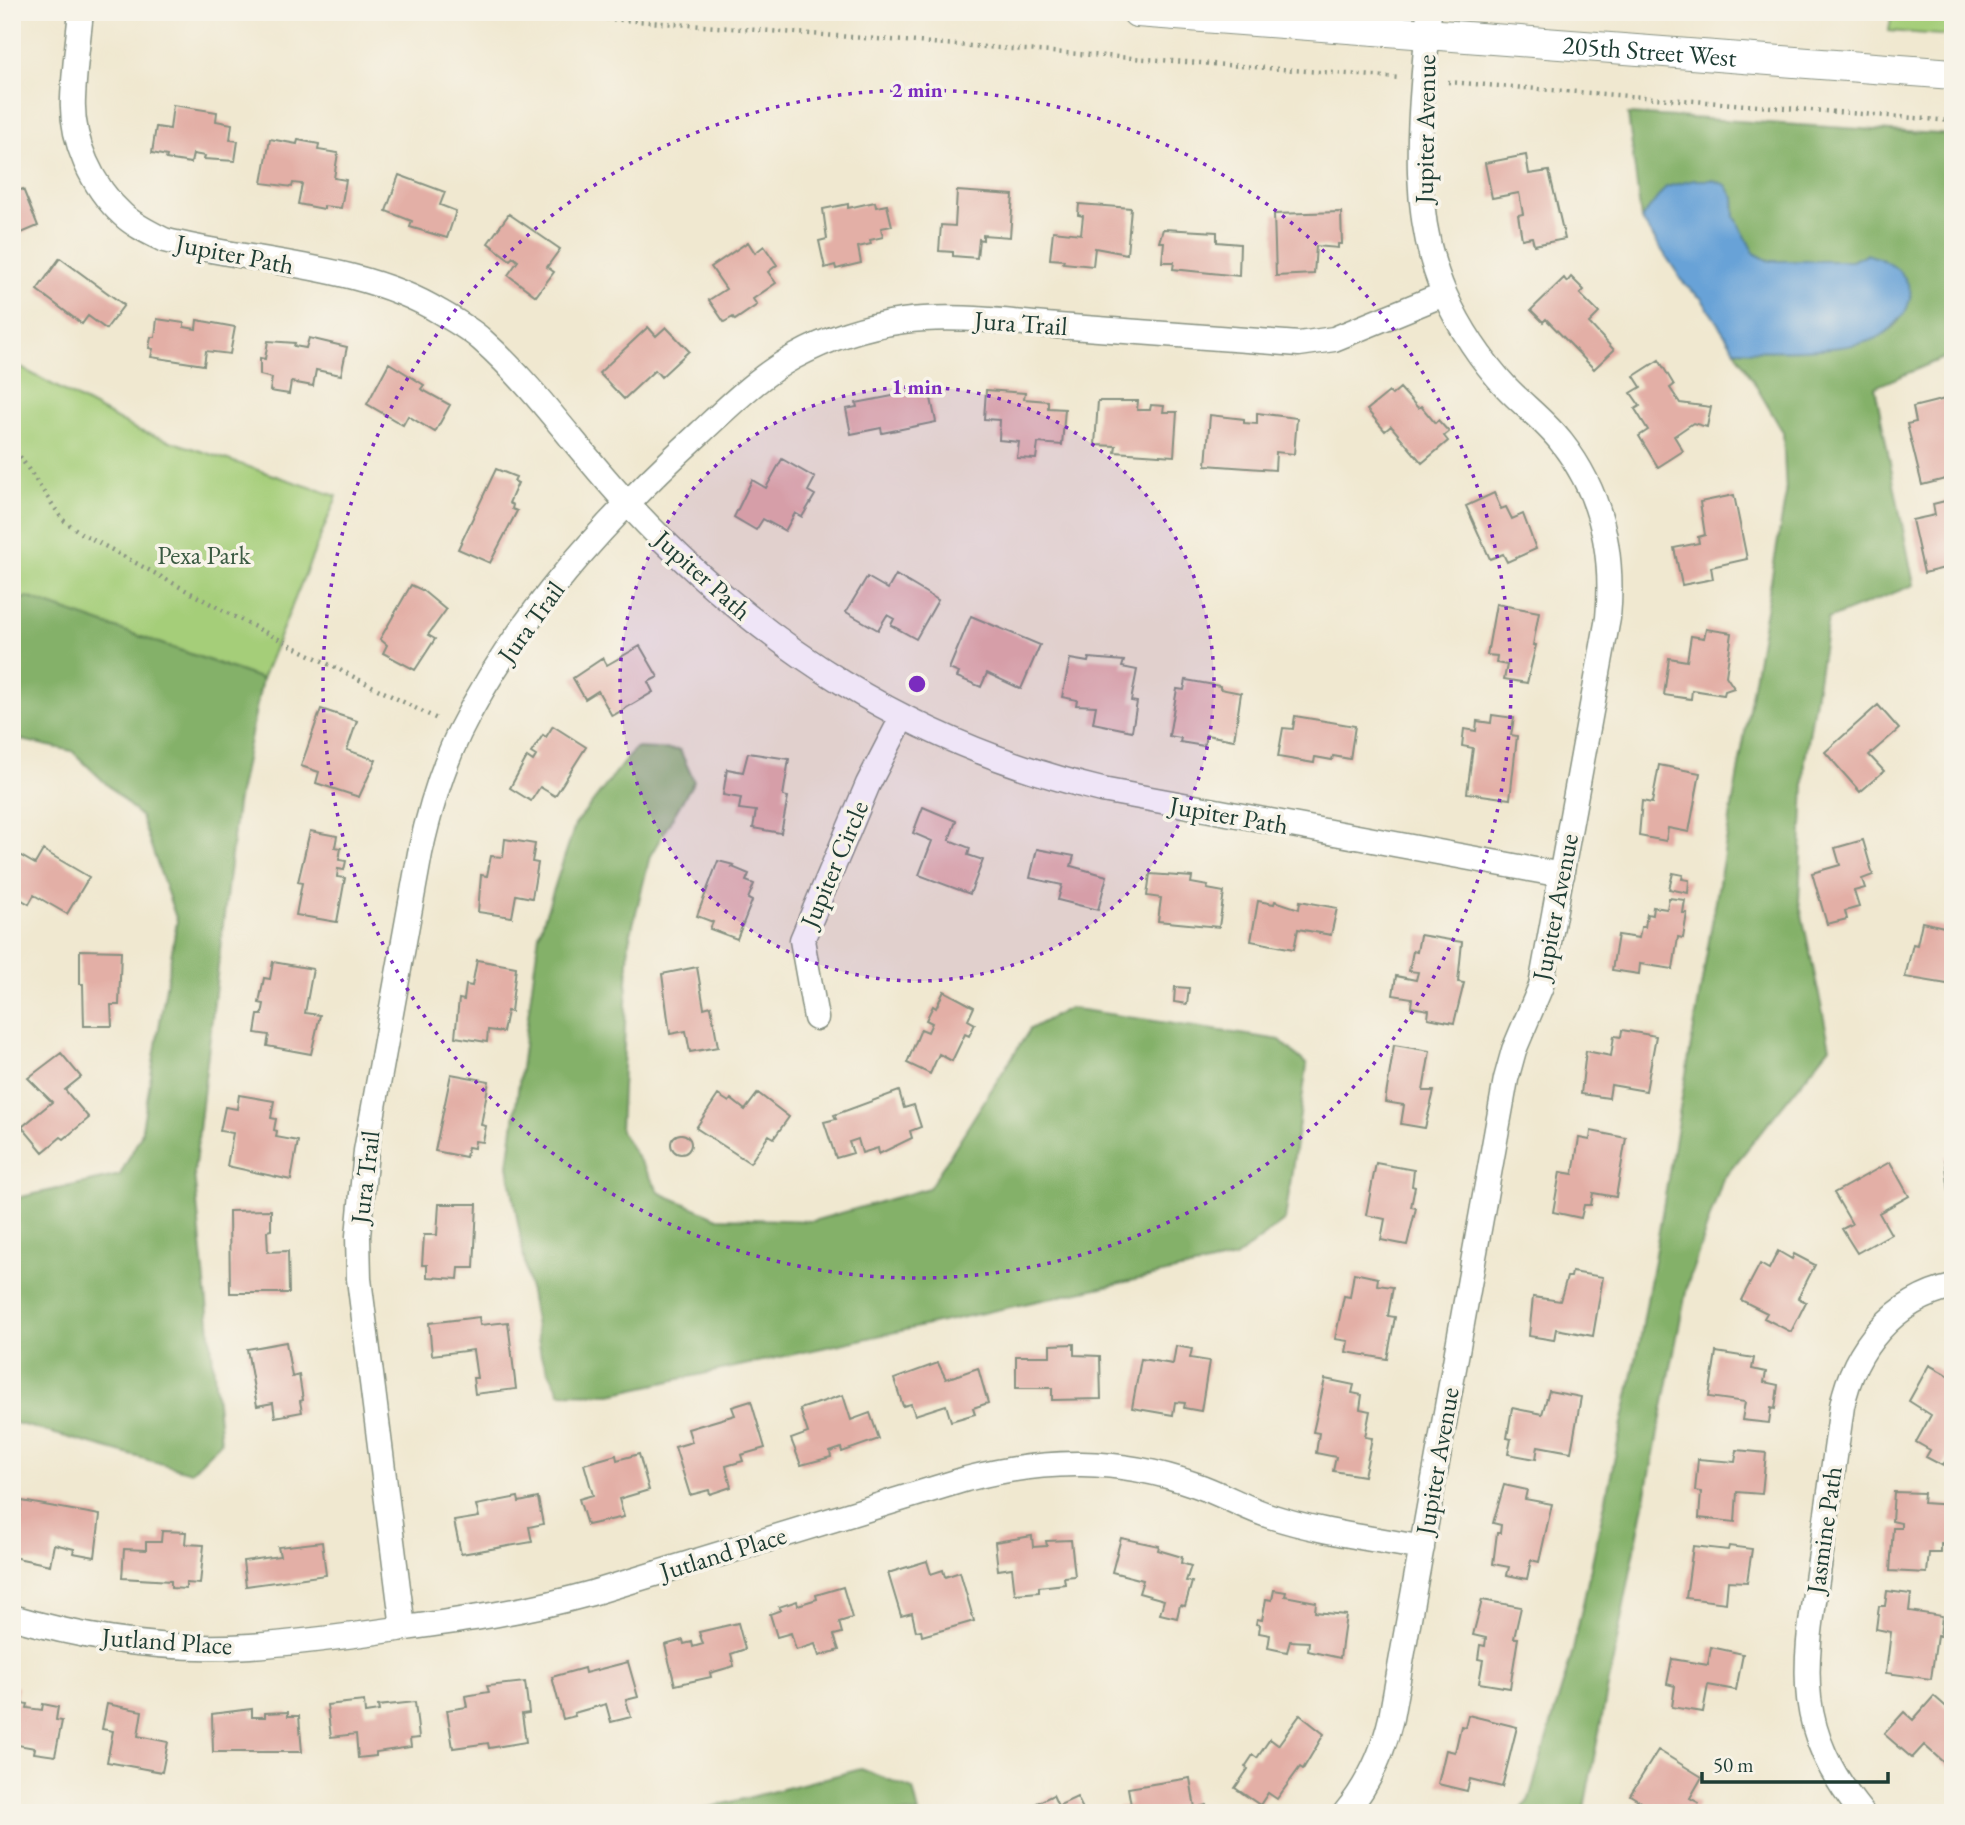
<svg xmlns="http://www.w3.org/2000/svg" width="1965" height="1825" font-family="'EB Garamond',serif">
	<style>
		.green { fill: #a5ce79; stroke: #628656; stroke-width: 2 }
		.forest { fill: #84b169; stroke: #52774e; stroke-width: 2 }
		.water { fill: #67a2d7; stroke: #437086; stroke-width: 2 }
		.building { fill: #e3afa6 }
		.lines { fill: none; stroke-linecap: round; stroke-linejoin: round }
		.minor-casing { stroke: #889282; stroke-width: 27 }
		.tertiary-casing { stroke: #889282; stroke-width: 32 }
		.path { stroke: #889282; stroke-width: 4.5; stroke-dasharray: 2 5; stroke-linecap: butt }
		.minor { stroke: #fff; stroke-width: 24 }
		.tertiary { stroke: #fff; stroke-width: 30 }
		.ring { fill: none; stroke: #7b2cbf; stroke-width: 3.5; stroke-dasharray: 3.5 7 }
		.labels { text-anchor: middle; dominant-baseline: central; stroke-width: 7; stroke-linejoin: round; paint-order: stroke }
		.street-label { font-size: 26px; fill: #1f3d34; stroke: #f7f3e8 }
		.park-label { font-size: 26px; fill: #3a5a42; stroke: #f7f3e8 }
		.centre { fill: #7b2cbf; stroke: #f7f3e8; stroke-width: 3.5 }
		.ring-label { font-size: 21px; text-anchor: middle; font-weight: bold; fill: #7b2cbf; stroke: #f7f3e8; stroke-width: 7; stroke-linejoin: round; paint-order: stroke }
	</style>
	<rect width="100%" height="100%" fill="#f7f3e8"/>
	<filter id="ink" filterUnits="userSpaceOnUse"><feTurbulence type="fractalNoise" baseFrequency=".0143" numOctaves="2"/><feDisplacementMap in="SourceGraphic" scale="14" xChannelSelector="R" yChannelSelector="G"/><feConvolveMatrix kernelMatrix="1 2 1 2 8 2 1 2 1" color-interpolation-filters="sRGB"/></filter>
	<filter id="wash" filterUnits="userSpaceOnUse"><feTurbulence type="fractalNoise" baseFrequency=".00686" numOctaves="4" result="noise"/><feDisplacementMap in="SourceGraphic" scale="28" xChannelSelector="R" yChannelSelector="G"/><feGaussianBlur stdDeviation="1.57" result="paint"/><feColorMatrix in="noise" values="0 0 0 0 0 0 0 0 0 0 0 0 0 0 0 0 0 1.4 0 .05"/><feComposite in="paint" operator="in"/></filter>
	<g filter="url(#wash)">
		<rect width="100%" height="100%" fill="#f0e8d0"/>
		<path class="green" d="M1892 12H1953V36L1889 31Z
			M12 363 137 430 337 496 262 679 27 597 12 604Z"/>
		<path class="forest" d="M1628 114 1953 135V354L1875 387 1914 585 1828 619 1805 760 1799 901 1830 1047 1723 1179 1687 1286 1583 1813H1519L1529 1799 1573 1650 1640 1341 1786 494 1783 432 1735 350C1773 351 1869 353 1895 325 1905 315 1908 305 1910 291L1866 254 1852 261H1769L1754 253 1735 217 1734 198 1666 187 1641 219Z
			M27 597 262 679 237 804 194 1173 221 1442 191 1472 12 1422V1199L120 1175 141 1135 177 921 141 817 72 751 12 738V604Z
			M635 748 680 750 694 781 650 856 629 941 620 1130 660 1193 718 1218 813 1221 929 1188 1030 1029 1069 1008 1280 1040 1307 1065 1285 1220 1235 1258 611 1394 560 1393 541 1356 508 1165 539 934 575 825Z
			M861 1769 913 1789 919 1813H688Z"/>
		<path class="water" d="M1694 180H1713L1726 185 1734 198 1735 217 1754 253 1769 261H1852L1866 254C1884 259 1905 269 1910 290 1912 297 1907 310 1903 315 1895 325 1886 335 1874 339 1844 352 1769 351 1735 350L1701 298 1686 286 1641 219 1666 187Z"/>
		<g id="blocks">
			<path class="building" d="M173 105 217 112 216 121 232 124 230 140 238 141 235 161 204 159 205 156 193 154 191 163 166 159 167 156 152 153 156 127 170 129Z
				M270 139 297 144 298 140 319 144 318 150 338 153 334 178 346 180 341 208 324 206V209L298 204 302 184 293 183 292 187 262 183Z
				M1526 155 1529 174 1549 171 1565 239 1534 245 1532 237 1522 239 1518 215 1523 214 1519 193 1492 198 1485 163Z
				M399 175 445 192 440 205 456 211 447 238 410 227 412 221 386 211Z
				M23 189 38 226 12 237V193Z
				M957 191 1013 195 1010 237 983 235V240L979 239 977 258 953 256V252L939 251 941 225 955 226Z
				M875 202 876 207 887 205 892 226 881 228 883 237 870 240 871 244 858 247 861 263 836 269 835 265 825 268 819 241 827 239 823 209 848 204V208Z
				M1079 204 1131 208 1127 254 1095 248 1093 266 1063 263 1064 260 1050 259 1053 231 1081 234 1083 216 1078 215Z
				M1341 212 1342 244H1338V248L1316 246 1314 274 1276 276 1274 214Z
				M509 214 560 249 547 267 554 272 536 296 508 275 518 261 513 257 510 260 488 243Z
				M1163 229 1217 232V242L1240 244 1239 276 1173 269 1174 262H1162L1164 242H1159Z
				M748 242 755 253 764 246 777 265 768 272 776 283 753 299 757 305 735 320 733 317 724 322 709 300 726 289 711 267Z
				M60 258 124 305 106 329 88 316 82 324 37 290Z
				M1571 277 1584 290 1580 294 1599 313 1589 323 1614 350 1594 369 1546 319 1543 322 1531 310 1564 278 1567 282Z
				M157 319 184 323V327L196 329 197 320 235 327 230 354 206 351 204 365 151 357 153 349 149 348 151 337H155Z
				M648 327 656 336 666 327 689 351 661 377 655 370 624 399 599 373Z
				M309 338 347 347 341 375 316 370 313 386 291 382 289 394 270 391 272 378 260 375V358L265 359 268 341 295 343 294 346 306 348Z
				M1659 360 1674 385 1670 388 1680 403 1711 407 1707 427 1693 423 1674 436 1683 451 1658 467 1639 436 1648 430 1635 409 1640 406 1631 393 1641 387 1634 376Z
				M389 363 424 385 421 389 450 405 435 432 408 416 403 425 367 404Z
				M1400 388 1418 408 1421 406 1435 423 1438 420 1449 432 1444 436 1448 441 1422 463 1391 426 1385 431 1367 410 1389 392 1392 395Z
				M929 389 936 422 882 433 881 428 851 434 846 409 857 407 856 403Z
				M986 390 1025 393 1024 399 1048 401V408L1065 409 1062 445 1038 443 1036 459 1017 458 1019 442 999 440 1000 420 984 419Z
				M1949 398 1953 414V424L1948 425 1953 446V477L1922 485 1907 424 1916 422 1913 407Z
				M1098 401H1138L1137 410H1150L1151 405 1164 406 1163 412H1177L1174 456 1115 452 1116 446 1095 445Z
				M1257 413 1297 418 1294 454 1276 452 1275 470 1206 465 1210 415 1244 419V423L1257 424Z
				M782 459 815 478 808 491 815 495 802 517 795 513 785 531 763 519 756 530 734 517 752 480 766 488Z
				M496 469 516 477 514 481 518 483 509 503 513 505 512 509 517 511 490 563 458 549Z
				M1494 493 1501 509 1506 507 1512 519 1523 514 1536 549 1507 562 1503 554 1490 559 1466 506Z
				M1734 495 1747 559 1711 567 1713 579 1682 585 1674 548 1699 543 1698 537 1705 535 1700 502Z
				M1953 499V566L1924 573 1912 520 1935 515 1933 504Z
				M896 575 938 600 916 639 891 625 894 619 887 615 878 630 846 612 867 577 888 589Z
				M411 585 422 590 446 610 428 635 435 639 415 670 383 653 387 645 380 639Z
				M1496 604 1539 612 1533 645H1536L1527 683 1504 679 1507 665 1496 663 1497 656 1487 655Z
				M971 616 1040 645 1021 689 987 673 981 687 957 677 959 673 949 669Z
				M1706 629 1732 633 1726 676 1734 688 1725 691 1724 695 1692 690 1691 699 1664 695 1669 658 1687 661 1691 636 1704 638Z
				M640 646 658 677 648 682 653 692 612 716 598 691 585 699 573 678 603 658 607 665Z
				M1089 658 1124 661 1122 667 1137 670 1131 701 1137 702 1132 731 1093 723 1096 706 1076 705 1077 700 1062 697 1070 659 1088 662Z
				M1186 680 1220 686V689L1241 693 1234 740 1206 735 1204 746 1180 742 1181 738 1169 736 1177 689 1184 690Z
				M1878 705 1899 729 1869 755 1884 771 1860 792 1825 752Z
				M321 709 357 721 347 750 376 760 359 797 316 783 319 772 301 766Z
				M1492 715 1514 718 1511 735 1517 736 1510 799 1467 793 1473 748 1462 746 1464 729 1476 731 1477 721 1491 723Z
				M1295 716 1355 726 1350 759 1333 756 1332 760 1315 757 1314 763 1278 757 1283 728 1293 729Z
				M553 726 586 747 555 796 540 787 531 801 510 788 527 757 533 761 536 756 531 753 543 735 546 737Z
				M748 753 789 759 783 796 788 797 781 833 753 828 756 811 739 809 741 798 723 795 727 769 743 772Z
				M1659 765 1700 773 1689 832 1668 828 1666 841 1639 836 1642 801 1652 803Z
				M923 807 956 821 949 840 970 848 968 855 983 860 970 894 919 875 932 841 913 833Z
				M310 831 337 836 335 847 341 848 339 860 346 861 344 870 338 869 337 877 345 878 337 922 296 915 302 883 298 882Z
				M505 839 535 844 532 862 538 863 532 898 516 895 512 917 478 912 481 875 487 876 491 856 503 857Z
				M1863 840 1873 875 1862 879 1865 888 1854 891 1859 907 1845 911 1847 919 1827 924 1812 873 1840 865 1835 848Z
				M1037 849 1074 856 1071 866 1107 876 1098 910 1058 900 1062 885 1030 878Z
				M43 850 89 877 67 914 34 895 29 904 12 894 14 852 35 864Z
				M718 861 734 865 732 867 749 874 746 881 754 884 748 899 752 901 737 939 710 929 713 922 697 916Z
				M1673 873 1683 875 1682 879 1689 880 1688 893 1669 889Z
				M1150 874 1192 877 1191 883 1208 886 1207 889 1224 892 1219 927 1158 921 1161 898 1147 896Z
				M1669 898 1685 900 1683 913H1687L1683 938 1678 937 1673 969 1640 964 1639 974 1612 970 1618 935 1639 938 1641 927H1645L1647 914 1652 915 1653 907 1667 909Z
				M1258 901 1274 904 1275 901 1299 909 1300 901 1337 908 1331 935 1298 929 1294 949 1251 941Z
				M1922 922 1953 929 1950 953H1953V985L1905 977 1913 944 1917 945Z
				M1420 935 1462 942 1458 982 1464 983 1454 1023 1428 1018 1429 1010 1411 1007 1412 998 1393 995 1396 976 1416 980 1418 972 1409 971 1413 951 1417 952Z
				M80 950 121 951 119 1005H111L112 1026H84L83 984H80Z
				M477 960 516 967 511 1012 507 1011 503 1032 488 1030 487 1042 455 1037 459 999 464 1000 466 985 472 986Z
				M273 962 313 969 305 1013 320 1015 311 1054 267 1046 269 1035 255 1033 258 1015H262L264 1004 259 1003 264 978 270 979Z
				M697 967 704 1008 711 1006 718 1047 690 1052 686 1031 670 1034 662 974Z
				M1175 987 1189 988 1187 1004 1174 1002Z
				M944 991 974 1007 968 1020 975 1024 969 1036 965 1034 952 1061 939 1054 930 1074 907 1063 921 1029 928 1032 932 1023 926 1020 933 1006 936 1008Z
				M1622 1030 1656 1036 1646 1091 1611 1085 1609 1098 1581 1094 1586 1051 1611 1056 1614 1036 1621 1037Z
				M1394 1045 1430 1051 1423 1091H1434L1425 1128 1401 1124 1404 1105 1385 1102Z
				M61 1053 81 1077 65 1090 89 1118 64 1139 61 1137 43 1152 22 1127 52 1102 28 1078Z
				M451 1074 489 1081 481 1125 486 1126 483 1142 475 1141 474 1148 468 1147 466 1157 435 1151Z
				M899 1091 904 1108 914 1105 921 1127 910 1131 912 1138 879 1154 878 1148 862 1153 858 1139 849 1142 853 1153 836 1158 824 1122 836 1119 834 1115Z
				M758 1093 789 1117 774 1138 769 1135 750 1163 696 1128 718 1095 729 1102 731 1099 745 1110Z
				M239 1095 274 1101 271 1118 276 1119 274 1130 277 1131 276 1137 298 1141 291 1180 227 1166 233 1133 220 1131 225 1107 237 1109Z
				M1591 1131 1626 1138 1616 1197 1593 1193 1591 1205H1584L1581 1218 1553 1212 1560 1172 1573 1174 1579 1138 1590 1140Z
				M671 1144a10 10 0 1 1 20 0a10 10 0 1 1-20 0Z
				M1953 1155V1211H1951L1945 1156Z
				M1890 1162 1909 1196 1879 1213 1891 1234 1857 1253 1842 1229 1852 1224 1834 1193Z
				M1376 1163 1414 1170 1412 1186 1415 1187 1411 1207 1416 1208 1407 1245 1381 1240 1385 1219 1366 1215Z
				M439 1204H477L474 1268H459L458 1279 427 1277V1265H422L424 1235H437Z
				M271 1210V1230L267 1231 268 1252 288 1251 289 1293H230L229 1211Z
				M1778 1251 1792 1259 1794 1254 1815 1265 1798 1298 1806 1302 1791 1332 1764 1318 1767 1313 1741 1300 1760 1264 1769 1269Z
				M1572 1272 1603 1277 1593 1336 1556 1329 1554 1340 1529 1336 1533 1297 1560 1301 1567 1277H1571Z
				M1354 1273 1378 1278 1377 1285 1393 1287 1388 1316 1395 1317 1387 1359 1346 1352 1348 1341 1335 1339 1344 1296 1350 1297Z
				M479 1317 480 1325 508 1322 516 1389 475 1394 473 1378H477L473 1350 432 1355 429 1323Z
				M286 1342 292 1377 299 1375 303 1400 300 1401 302 1412 275 1417 273 1403 257 1406 247 1349Z
				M1074 1344V1355L1100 1356 1101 1399 1052 1400V1388H1016V1356H1050V1345Z
				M1176 1346 1192 1349 1190 1358 1209 1361 1201 1411 1184 1408 1185 1403 1175 1402 1173 1415 1132 1408 1141 1359 1173 1364Z
				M1716 1352 1754 1358 1752 1369 1766 1372 1764 1382 1778 1385 1775 1409 1771 1408 1769 1423 1742 1420 1745 1402 1709 1397Z
				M938 1363 946 1379 978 1368 988 1403 973 1408 975 1414 951 1421 946 1405 915 1415 911 1404 903 1406 894 1379Z
				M1929 1365 1953 1378V1449L1943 1466 1926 1457 1930 1450 1916 1442 1931 1415 1909 1401Z
				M1325 1379 1354 1385 1352 1393 1362 1395 1360 1409 1370 1411 1365 1437 1372 1438 1364 1476 1333 1471 1336 1457 1316 1453 1319 1433 1313 1432Z
				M1549 1391 1581 1397 1571 1452 1538 1446 1536 1459 1508 1454 1511 1439 1507 1438 1512 1408 1542 1414Z
				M843 1395 851 1420 870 1413 879 1439 842 1452 841 1448 830 1452 831 1457 801 1465 791 1439 808 1433 800 1409Z
				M751 1401 765 1448 741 1455 743 1461 726 1466 731 1487 710 1494 709 1490 690 1495 675 1447 692 1442 688 1429 735 1415 732 1407Z
				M1737 1450 1766 1453 1762 1494 1737 1492 1735 1522 1699 1518 1701 1492 1695 1491 1698 1459 1735 1462Z
				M639 1454 649 1490 619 1499 624 1517 587 1525 579 1499 593 1495 584 1464 616 1455 617 1460Z
				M1504 1485 1527 1490 1525 1499 1552 1504 1539 1562 1531 1560 1527 1579 1507 1575 1509 1567 1493 1564 1497 1533H1500L1501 1525 1493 1523Z
				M1894 1492 1924 1493 1923 1503 1953 1505V1545L1941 1544V1553H1929L1927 1573 1890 1571 1893 1528H1901V1523L1892 1521Z
				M518 1497 519 1502 538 1498 543 1524 529 1527 532 1542 461 1554 454 1521 479 1517 476 1505Z
				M22 1501 100 1515 95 1557 73 1553 74 1549 54 1544 50 1565 12 1557Z
				M162 1531 186 1532 185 1544 204 1545 200 1584 186 1583V1589L171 1588V1581L122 1578 124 1549 146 1550V1542H161Z
				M1032 1536 1033 1547 1047 1546 1046 1541 1071 1540 1075 1576 1064 1577 1065 1584 1039 1587V1592L1015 1594 1012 1568 998 1570 995 1542Z
				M1121 1538 1159 1546 1158 1550 1182 1557 1181 1563 1191 1566 1186 1581 1192 1582 1185 1606 1180 1605 1177 1618 1160 1614 1164 1600 1139 1593 1143 1580 1112 1572Z
				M322 1542 326 1575 246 1586 243 1561 280 1556 278 1547Z
				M1693 1546 1728 1550 1729 1546 1752 1549 1747 1582 1728 1581 1726 1603 1686 1598Z
				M927 1561 931 1574 943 1570 945 1577 960 1572 974 1621 922 1636 921 1630 916 1631 912 1613 901 1616 888 1573Z
				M843 1587 852 1618 839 1622 842 1633 834 1635 839 1650 819 1656 815 1644 796 1650 791 1633 777 1637 770 1614 781 1610 779 1607 797 1601 798 1605 817 1599 816 1595Z
				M1274 1590 1286 1592 1285 1596 1316 1602 1315 1612 1346 1615 1340 1658 1308 1651 1309 1642 1290 1641 1287 1652 1268 1648 1270 1635 1259 1633 1260 1625 1256 1624 1257 1619 1262 1620 1266 1599 1272 1600Z
				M1887 1591 1911 1594 1909 1611 1942 1616 1940 1636H1937L1931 1679 1886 1673 1891 1632 1876 1629 1879 1606H1885Z
				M1482 1600 1521 1607 1514 1638H1518L1510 1688 1479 1683 1483 1660 1478 1659 1480 1645 1485 1646 1486 1638 1473 1635Z
				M738 1623 745 1649 731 1654 734 1666 710 1673 711 1677 675 1685 665 1645 683 1640 684 1644 692 1642 693 1647 703 1644 699 1632Z
				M1711 1647 1743 1654 1736 1690 1708 1685 1703 1712 1672 1707 1675 1686 1667 1684 1672 1659 1708 1665Z
				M628 1662 638 1697 626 1700 631 1717 611 1722 606 1704 574 1713 575 1716 563 1719 552 1677 584 1668 585 1673Z
				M525 1682 529 1713 522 1714 526 1742 489 1748 488 1743 453 1748 447 1710 467 1707 465 1696 489 1692 487 1686Z
				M12 1686 18 1687 15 1702 28 1704 27 1708 42 1710 43 1704 58 1707 56 1720 62 1721 55 1756 34 1753 35 1748 12 1744Z
				M1934 1696 1953 1713V1771L1924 1745 1912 1758 1884 1734 1904 1712 1913 1720Z
				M364 1701 365 1713 379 1711 378 1706 415 1702 419 1738 410 1739 411 1747 376 1752V1756L358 1758 356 1734 331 1737 327 1705Z
				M107 1704 142 1711 138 1736 168 1742 162 1772 107 1762 113 1731 102 1729Z
				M252 1709V1717H265V1713L288 1712V1716H299L302 1752H213L212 1714Z
				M1300 1715 1324 1734 1303 1769 1300 1767 1277 1799 1268 1793 1260 1805 1235 1788 1248 1769 1245 1767 1253 1755 1257 1758 1270 1739 1278 1745Z
				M1468 1715 1517 1727 1502 1787 1470 1779 1467 1791 1438 1784 1446 1750 1455 1752 1461 1726 1465 1727Z
				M1658 1750 1702 1777 1690 1798 1699 1803 1694 1813H1659L1630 1795Z
				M1190 1778 1195 1808 1206 1805 1207 1813H1118L1117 1807 1131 1805 1128 1788Z
				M1053 1795 1058 1806 1077 1797 1085 1813H1042L1037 1803Z"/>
		</g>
	</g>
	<g filter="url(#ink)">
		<use href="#blocks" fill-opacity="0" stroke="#889282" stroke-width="2"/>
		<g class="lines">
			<g class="minor-casing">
				<path id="minor" d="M81 12C78 41 74 70 73 99 71 140 92 187 123 215 135 226 150 233 164 240 253 263 362 264 440 312 454 320 470 329 482 340 537 389 578 451 628 504 760 646 912 744 1102 790L1562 875
					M816 1018 802 940 868 784 902 718
					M12 1617C89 1640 170 1651 250 1646 299 1643 349 1636 398 1629 464 1620 528 1611 592 1593L966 1479C1046 1459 1117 1457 1196 1485 1222 1494 1245 1508 1270 1516 1319 1532 1371 1538 1422 1548
					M403 1628 359 1279 358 1236 366 1151 420 853C429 812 441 771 459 733 516 618 606 519 700 433 729 406 759 376 794 357 827 339 865 326 903 321 954 314 1007 322 1058 326 1138 332 1219 338 1299 344L1334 339 1444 294
					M1345 1813C1369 1784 1383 1753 1391 1718L1506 1079 1514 1050 1541 986 1608 618C1614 555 1602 494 1562 443 1546 422 1524 406 1506 387 1481 360 1460 328 1445 295 1406 206 1422 106 1429 12
					M1862 1813C1790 1725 1805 1663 1820 1560 1828 1508 1835 1457 1842 1406 1854 1348 1894 1300 1953 1287"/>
			</g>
			<g class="tertiary-casing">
				<g id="tertiary">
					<path id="s1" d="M1137 12 1953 74"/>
				</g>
			</g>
			<path class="path" d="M515 12 1401 78
				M1448 82 1953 121
				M12 445 63 520 81 533 233 616 439 720"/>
			<use href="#minor" class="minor"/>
			<use href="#tertiary" class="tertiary"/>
		</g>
	</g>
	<circle cx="917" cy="684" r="297" fill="#7b2cbf" fill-opacity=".12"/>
	<g class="ring">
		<circle cx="917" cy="684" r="297"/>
		<circle cx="917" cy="684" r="594"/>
	</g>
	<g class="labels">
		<g class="street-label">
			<text stroke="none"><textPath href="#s1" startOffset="514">205th Street West</textPath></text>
			<text transform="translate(1425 129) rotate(-89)">Jupiter Avenue</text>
			<text transform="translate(235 254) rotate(11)">Jupiter Path</text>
			<text transform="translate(1021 323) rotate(4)">Jura Trail</text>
			<text transform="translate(703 575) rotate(42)">Jupiter Path</text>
			<text transform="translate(531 622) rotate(-54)">Jura Trail</text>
			<text transform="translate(1229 815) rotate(10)">Jupiter Path</text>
			<text transform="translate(834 864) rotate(-67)">Jupiter Circle</text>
			<text transform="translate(1555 907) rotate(-79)">Jupiter Avenue</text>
			<text transform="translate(365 1177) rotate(-83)">Jura Trail</text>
			<text transform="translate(1437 1461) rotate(-80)">Jupiter Avenue</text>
			<text transform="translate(1824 1530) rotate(-82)">Jasmine Path</text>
			<text transform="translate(723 1553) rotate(-17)">Jutland Place</text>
			<text transform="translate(167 1641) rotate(4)">Jutland Place</text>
		</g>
		<g class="park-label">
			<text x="204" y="555">Pexa Park</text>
		</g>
	</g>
	<circle cx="917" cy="684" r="10" class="centre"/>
	<g class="ring-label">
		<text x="917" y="97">2 min</text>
		<text x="917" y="394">1 min</text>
	</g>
	<rect width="1965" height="1825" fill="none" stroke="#f7f3e8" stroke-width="42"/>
	<path d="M1702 1772v10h186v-10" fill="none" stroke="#1f3d34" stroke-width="3.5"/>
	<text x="1713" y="1772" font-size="21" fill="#1f3d34" stroke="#f7f3e8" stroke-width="5" paint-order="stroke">50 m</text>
</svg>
